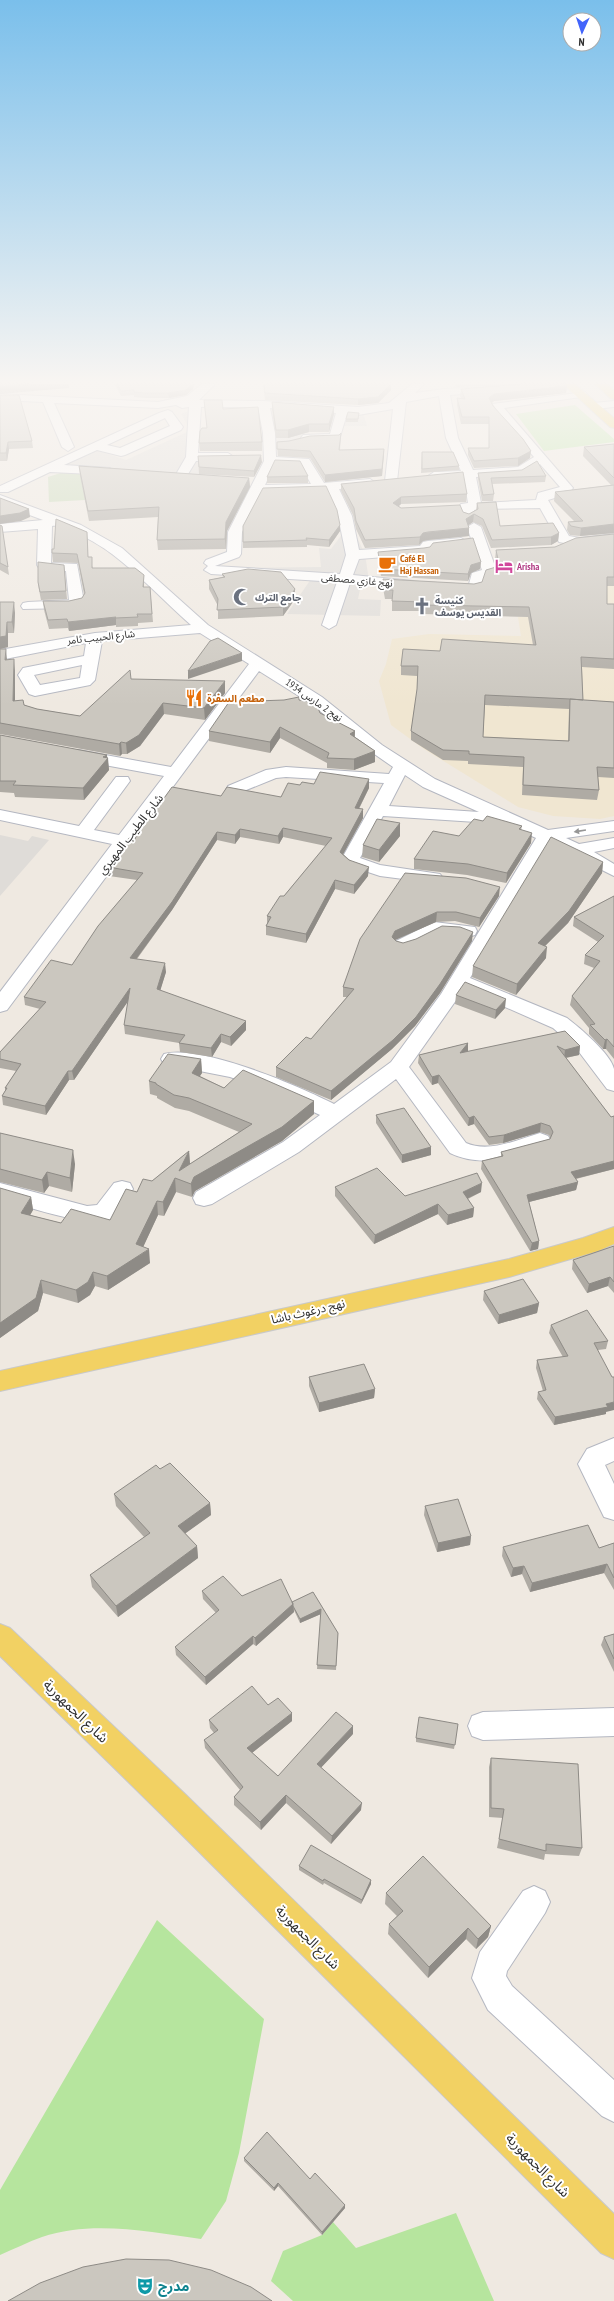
<svg xmlns="http://www.w3.org/2000/svg" width="614" height="2301" font-family="'PT Sans Narrow','Noto Sans Arabic',sans-serif">
	<style>
		.education { fill: #f0e6d1 }
		.green { fill: #b6e59e }
		.cemetery { fill: #c8d9b8 }
		.plaza { fill: #dfdcd8 }
		.lines { fill: none; stroke-linecap: round; stroke-linejoin: round }
		.minor-casing { stroke: #b4b7c1; stroke-width: 2 }
		.major-casing { stroke: #c9c9c9; stroke-width: 2 }
		.minor { fill: #fff; fill-rule: evenodd }
		.major { fill: #f2d163; fill-rule: evenodd }
		.wall { fill: #afaba4; fill-rule: evenodd }
		.shaded-wall { fill: #8e8b86 }
		.building { fill: #cbc7bf; stroke: #8e8b86; fill-rule: evenodd }
		.oneway { fill: #969696 }
		.labels { text-anchor: middle; dominant-baseline: central; stroke-width: 4; stroke-linejoin: round; paint-order: stroke }
		.far-food-label { font-size: 10px; font-weight: bold; fill: #c56008; stroke: #fff; text-anchor: start }
		.far-hotel-label { font-size: 10px; font-weight: bold; fill: #b23c85; stroke: #fff; text-anchor: start }
		.far-street-label { font-size: 10px; fill: #2e2e2e; stroke: #fff }
		.far-worship-label { font-size: 10px; font-weight: bold; fill: #5b616d; stroke: #fff; text-anchor: start }
		.street-label { font-size: 12px; fill: #2e2e2e; stroke: #fff }
		.near-street-label { font-size: 14px; fill: #2e2e2e; stroke: #fff }
		.near-culture-label { font-size: 14px; font-weight: bold; fill: #0d838f; stroke: #fff; text-anchor: start }
	</style>
	<rect width="100%" height="100%" fill="#efe9e1"/>
	<path class="education" d="M614 543V816L600 819 553 816 518 807 424 749 391 725 379 681 386 664 392 639 429 634 521 636 518 617H562Z"/>
	<path class="green" d="M575 405 614 439V442L544 451 516 414Z
		M157 1920 264 2019 239 2153 226 2201 201 2239C151 2232 92 2220 42 2237 28 2242 14 2249 0 2255V2190Z
		M456 2213 494 2301H293L271 2281 283 2251 322 2235 333 2222 356 2248Z"/>
	<path class="cemetery" d="M67 471 84 472 85 500 49 502 48 477Z"/>
	<path class="plaza" d="M194 409 196 456 215 474 213 479 55 469 96 450 126 460 187 432 188 426 181 414Z
		M324 409 363 413 367 426H323Z
		M269 433 314 434V437L294 451 295 461H270Z
		M352 527 365 554 369 581 362 580 358 599 381 600 380 616 287 614 311 579 237 568 321 567 319 548 331 549 346 529Z
		M0 835 28 841 32 836 49 840 0 896Z"/>
	<g class="lines">
		<g class="minor-casing">
			<path id="minor" d="M202 384H215L199 400 263 401 358 407 389 403 412 384H424L415 393 444 389 494 387 496 389 494 391 490 392 450 395 458 438 473 470 518 467 534 457 492 408 490 406 492 404 585 392 587 394 581 397 504 408 573 488 568 494 548 500 569 536 580 538 614 534V542L580 546 559 542 540 508 480 509 474 510 476 516 474 519H464L459 507 461 504 468 503 464 478 434 480 428 476 434 472 461 471 446 438 439 396 406 402 397 481 391 485 385 481 393 409 358 415 347 414 339 440 307 442 301 438 303 435 330 434 336 413 270 408 275 433 276 457 309 459 324 483 370 479 376 483 370 487 339 489 352 516 359 550 420 546 423 542 428 541 461 538 468 542 461 546 432 549 429 553 424 554 359 559 353 575 413 581 420 585 413 589 350 583 336 625 329 629 322 625 337 582 211 574 204 570 208 566 204 563 206 560 227 552 228 532 264 461 263 433 258 407H201L198 453H228L234 457 228 461H196L185 479 181 480 175 476 186 457 189 407 182 408 176 405 158 408 54 403 74 447 68 451 62 447 43 402 0 400V394L158 402 187 396ZM540 464 560 487 538 493 536 500 481 503 476 477 521 475ZM274 465 301 466 311 484 265 485ZM326 490 338 516 346 555 340 574 215 566 239 557 241 554 242 532 262 493Z
				M614 401V407L594 409 588 406 594 403Z
				M168 410 172 412 183 427 181 430 125 455 121 456 97 450 64 465 110 468 116 472 114 475 50 472 8 492H0V486L159 413ZM165 418 170 426 120 448 107 445Z
				M0 495 81 525 122 548 208 625 322 697 382 745 435 779 548 830 614 821V831L566 838 579 844 614 838V848L594 852 614 864V876L550 844 470 978 567 1018C579 1027 611 1054 614 1069 614 1076 614 1084 614 1091L607 1089 576 1048 553 1028 464 989 409 1067 466 1143C489 1153 517 1140 540 1133L548 1136 551 1141 548 1146C514 1156 484 1169 450 1153L396 1079 299 1152 212 1204 204 1206 196 1204 193 1198 196 1192 283 1142 320 1115 269 1091 230 1077 164 1064 161 1059 164 1054C201 1044 299 1086 334 1104L391 1062 441 994 536 838 499 821 492 823 383 816 360 858 380 865 440 874 443 878 440 882 434 883 380 876 344 864 341 860 384 783 286 777 276 778 234 795 228 794 226 790 228 786 266 770 286 767 389 774 393 767 370 751 310 703 259 671 7 1010 0 1012V992L112 844 0 820V810L79 826 116 777H128L130 781 94 830 119 835 164 776 72 759 70 755 72 751 78 750 171 767 249 664 200 633 102 641 95 680 90 685 35 696 29 694 18 675 23 668 84 656 86 643 0 660V650L95 633 191 625C165 602 140 575 112 554 102 546 64 523 52 526L51 563 77 564 84 602 82 605 70 608 23 609 21 606 23 603 28 602 69 600 66 571H51L39 568 37 565 38 529 0 532V524L43 520 0 504ZM82 665 80 678 40 685 34 675ZM405 775 423 787 479 812 389 806Z
				M474 523 481 527 497 572 495 575 484 578 481 590 473 592 444 590 442 587 444 584H469L472 573 482 570 467 527Z
				M434 922 475 927 477 931 475 935 468 937 437 934 403 951 396 949 393 945 396 941Z
				M122 1181 130 1183 133 1189C129 1196 118 1215 111 1219 94 1230 22 1205 0 1199V1183L87 1206 97 1205 114 1183Z
				M614 1438V1461L605 1465 614 1484V1520L604 1517 578 1464 587 1449Z
				M614 1708V1736L483 1740 472 1736 468 1726 472 1716 483 1712Z
				M534 1886 545 1891 550 1902 545 1913 507 1971 506 1976 512 1986 614 2080V2122L602 2116 488 2010 472 1978 480 1952 523 1891Z"/>
		</g>
		<g class="major-casing">
			<path id="major" d="M563 384H575L614 418V428L610 427Z
				M595 384H607L614 390V399L610 398Z
				M614 1227V1244L598 1251 509 1277 0 1391V1371L509 1259 583 1238Z
				M0 1624 10 1628 185 1794 614 2214V2259L601 2253 163 1816 0 1656Z"/>
		</g>
		<use href="#minor" class="minor"/>
		<use href="#major" class="major"/>
	</g>
	<path class="wall" d="M115 384H194L193 389 186 395 169 398H145L134 397V395L121 396Z
		M263 384H391V390L378 403 358 405 265 400Z
		M455 384H564L567 386 566 393 494 401 492 403 530 458 518 466 474 468 468 455V448H489V424H461L457 405V398H461L460 396 461 389 518 385 456 387Z
		M0 395 32 441 33 448 9 449 7 461H0Z
		M204 400 223 409 262 442V451H200L199 443 207 428Z
		M272 402 334 414 329 432H309L288 438H276L272 410Z
		M359 413 358 422H346V419Z
		M341 433 340 450 384 456 382 476 325 482 310 458 278 456 277 442 289 441 339 435Z
		M614 444V534V533L580 536 570 535 567 530 568 522 574 521 554 501 555 492 611 485 583 456 584 447Z
		M422 452 459 466V470L421 473Z
		M198 456 262 462 254 477 199 474Z
		M79 466 249 478 250 487 227 531 226 549 158 550 157 540 158 517 89 521 80 476Z
		M478 473 546 476 545 482 492 484 494 494 493 501H482L478 479Z
		M308 476V483H267V477Z
		M341 484 467 494 466 502 401 504 399 506 401 508 463 512 469 514 476 510 477 503 500 526 559 533 558 541 551 545 491 548 482 526 473 522 468 525 469 528V536L428 540 423 541 419 545 365 548 356 529 353 515 341 491Z
		M0 525 2 526 9 575 0 570Z
		M340 525V531L329 547 307 545V547L243 548V542Z
		M614 534V586H607V604H614V669L582 667 583 700 614 702V778L598 777 599 790 597 800 522 795 523 767 468 764V761L443 760 411 740V731L417 691V676L401 675V666L440 651 533 645 528 617 423 614V611H392V599H385L383 588V579L474 584 482 582 497 567 495 559 496 550 555 547ZM485 705 569 709 568 741 483 737Z
		M88 540V557L93 568 144 575V587H150L153 622 138 623V626L116 627V625L69 631 68 628 49 629 44 610 43 601H69L82 598 84 594 78 563 53 562 52 553 54 549Z
		M378 552 481 562 480 569 471 573 468 581 381 576 378 559Z
		M64 565 67 599 41 600 39 590 38 582Z
		M222 574 295 589V599L283 616 218 619V606L209 589V580L223 577Z
		M0 602 15 613 14 633H8V647L0 649 15 671V701L24 705 37 709 80 716 131 679 225 693 205 720 164 714 140 746 127 754H122L120 756 0 734Z
		M299 700 320 713 355 731V737L375 751V762L354 770 327 768V763L280 738 270 753 209 741V731Z
		M0 735 107 755 109 770 84 800 15 797 14 793 0 792Z
		M314 784 369 788 359 809 363 818 343 854 368 876 354 894 335 889 306 943 266 935V926L267 924V916L326 846 283 837 279 844 240 837 235 844 217 840 172 910 137 959 166 972 160 990 246 1030 231 1046 221 1042 212 1057 180 1052 179 1043 125 1034 124 1025 128 1001 74 1080H69L46 1115 3 1105 2 1096 5 1091V1088L16 1071 0 1068V1052L40 1009 25 1005 24 997 72 965 137 880 109 876 108 867 135 839 147 822 221 796 281 797 300 785Z
		M483 821 522 826 521 830 531 843 506 883 467 875 414 869V859L459 836Z
		M400 823V836L379 862 362 857 363 845Z
		M603 862 602 873 568 923 545 946 546 958 516 995 472 977 473 966Z
		M405 873 499 896 479 927 455 921 436 922 395 940 396 941 403 943 472 941 440 993 415 1026 392 1049 331 1100 276 1077V1067L311 1039 347 997H343V987Z
		M614 896V1059L606 1049H603L589 1034V1028L570 1005 572 996 594 968 584 964 585 955 598 942 573 926 574 917Z
		M456 995 505 1008 495 1019 455 1004Z
		M565 1031 580 1046 579 1055 566 1058 611 1117 614 1116V1169L576 1179 578 1182 576 1190 529 1202 539 1241 538 1249 530 1251 481 1169 482 1161 501 1156V1152L550 1139V1138L549 1135 540 1132 503 1143 489 1145 474 1124 468 1126 438 1083 432 1085 418 1063 419 1055 468 1043 467 1052Z
		M201 1059 202 1073 200 1076 224 1088 314 1114 282 1141 195 1191 192 1197 176 1192 164 1216 158 1215 143 1247 150 1263 108 1290 95 1286 90 1295 78 1303 43 1293 38 1311 0 1338 31 1197 33 1210 30 1215 61 1223 110 1220 137 1192 152 1181 189 1151 190 1164 239 1132 189 1111 175 1108 157 1098V1096L150 1094 149 1081Z
		M376 1115 431 1147V1155L402 1163 376 1123Z
		M0 1133 75 1164 72 1192 49 1186 44 1193 0 1182Z
		M335 1187 405 1196 481 1192 468 1199 474 1208 473 1217 447 1225 438 1214 374 1244 335 1196Z
		M614 1246V1293L608 1286 587 1293 572 1269 573 1260Z
		M484 1291 539 1303 537 1313 498 1324 483 1300Z
		M551 1325 608 1341 606 1349 598 1350 606 1412V1414L554 1425 537 1399 538 1392 543 1391 536 1368 537 1360 563 1357 549 1333Z
		M309 1377 375 1389 374 1398 319 1412 309 1386Z
		M160 1469 210 1503 211 1515 185 1533 197 1546 198 1558 118 1617 92 1587 90 1575 144 1537 116 1506 114 1494Z
		M425 1506 471 1536 470 1545 437 1552 424 1515Z
		M614 1543V1590L604 1573 530 1592 522 1574 511 1577 502 1556 503 1547 599 1548Z
		M202 1591 292 1602 313 1592 338 1633 336 1670 317 1669 321 1614 300 1623 294 1610V1612L256 1646 253 1644 206 1685 176 1655 175 1647 216 1613 203 1599Z
		M614 1634V1672L601 1645 604 1637Z
		M268 1705 292 1721 252 1753 278 1776 353 1734 321 1767 361 1810 331 1844 286 1803 261 1830 234 1805V1797L240 1790 205 1748 204 1740 214 1733 210 1728 209 1720Z
		M458 1724 454 1749 416 1742V1738Z
		M491 1758 582 1848 579 1856 545 1854 544 1860 497 1848 503 1818 489 1817V1767Z
		M299 1866 371 1880V1884L361 1904 324 1883 323 1885 299 1870Z
		M386 1893 491 1926 488 1937 476 1949 466 1939 428 1978 388 1934 389 1924 397 1916 385 1904Z
		M244 2158 310 2179 345 2205V2208L322 2235 278 2186 274 2191 244 2161Z"/>
	<path class="shaded-wall" d="M29 384H69V388L0 394V387Z
		M193 384H194L193 389 186 395 169 398 168 393Z
		M391 384V390L378 403 358 405V399Z
		M567 386 566 393 494 401 489 405V398L494 394Z
		M334 407V414L329 432V424Z
		M309 424V432L288 438V430Z
		M8 442 9 449 7 461 6 453Z
		M384 449 382 476 325 482V475Z
		M531 451 530 458 518 466V458Z
		M261 455 262 462 254 477V471Z
		M249 478 250 487 227 531 226 549 225 539 226 522Z
		M401 497V504L393 511V503Z
		M29 509 30 517 21 521 0 524V516Z
		M474 514 473 522 466 527V519Z
		M614 524V533L580 536 581 528Z
		M340 525V531L329 547V540Z
		M469 528V536L428 540 423 541 419 545 420 537 423 533Z
		M559 533 558 541 551 545V537Z
		M481 562 480 569 471 573 468 581V574L471 565Z
		M144 575V595L143 587Z
		M295 589V599L283 616V607Z
		M14 602 15 613 14 633 12 622Z
		M116 617V625L69 631 68 622Z
		M7 622 8 633V647L0 649V637Z
		M6 649 7 660H5Z
		M242 653V661L188 679V671Z
		M14 659 15 671V712L13 701Z
		M225 681V693L205 720 204 708Z
		M163 703 164 714 140 746 127 754 126 743Z
		M280 727V738L270 753V742Z
		M355 731 354 742 350 734Z
		M121 742 122 754 120 756 119 744Z
		M375 751V762L354 770V759Z
		M107 755V759L108 758 109 770 84 800 83 788 103 757Z
		M369 779V788L355 816V808Z
		M363 809V818L340 860V852Z
		M400 823V836L379 862V850Z
		M283 828V837L279 844 278 836Z
		M240 829V837L235 844V835Z
		M217 832V840L172 910 131 966 130 958Z
		M532 833 531 843 506 883 507 873Z
		M603 862 602 873 568 923 537 954 538 943Z
		M369 867 368 876 354 894V885Z
		M335 880V889L306 943V934Z
		M500 887 499 896 479 927 480 918Z
		M437 912 436 922 395 940 392 937 395 931Z
		M473 932 472 941 440 993 415 1026 392 1049 331 1100V1091Z
		M547 947 546 958 516 995 517 984Z
		M165 963 166 972 158 998 157 989Z
		M130 988 131 997 74 1080 72 1071Z
		M506 999 505 1008 495 1019 496 1010Z
		M246 1021V1030L231 1046 230 1037Z
		M221 1034V1042L212 1057 211 1048Z
		M607 1039 606 1049H603L605 1040Z
		M468 1043V1051L459 1062 460 1053Z
		M580 1046 579 1055 564 1058 565 1050Z
		M201 1059 202 1073 193 1086 192 1073Z
		M68 1071 69 1080 46 1115 45 1106Z
		M439 1075 438 1083 432 1085V1077Z
		M314 1101V1114L282 1141 195 1191 192 1197 191 1184 194 1177Z
		M474 1116V1124L468 1126 469 1118Z
		M541 1123 540 1132 503 1143 504 1135Z
		M431 1147V1155L402 1163V1155Z
		M73 1150 75 1164 72 1192 70 1178Z
		M189 1151 190 1164 179 1171Z
		M614 1161V1169L570 1180 571 1172Z
		M47 1172 49 1186 44 1193 42 1180Z
		M175 1178 176 1192 164 1216 163 1202Z
		M578 1182 576 1190 525 1203 527 1195Z
		M482 1183 481 1192 462 1201 463 1192Z
		M31 1197 33 1210 24 1226 21 1213Z
		M157 1201 158 1215 139 1256 149 1249 150 1263 108 1290 107 1276 136 1244Z
		M438 1204V1214L374 1244 375 1235Z
		M474 1208 473 1217 447 1225 448 1215Z
		M539 1241 538 1249 530 1251 532 1243Z
		M93 1272 95 1286 90 1295 78 1303 76 1290Z
		M610 1277 608 1286 587 1293 589 1284Z
		M41 1280 43 1293 38 1311 0 1338V1323Z
		M539 1303 537 1313 498 1324 499 1315Z
		M375 1389 374 1398 319 1412V1403Z
		M614 1402V1410L606 1412V1414L554 1425 555 1417Z
		M210 1503 211 1515 179 1538 178 1526Z
		M471 1536 470 1545 437 1552 438 1543Z
		M197 1546 198 1558 118 1617 116 1606Z
		M607 1564 604 1573 530 1592 532 1583Z
		M524 1566 522 1574 511 1577 513 1568Z
		M293 1604 294 1612 256 1646 255 1638Z
		M321 1609V1614L300 1623V1619Z
		M253 1636V1644L206 1685 205 1677Z
		M292 1713V1721L248 1756 247 1748Z
		M353 1726V1734L317 1772V1764Z
		M286 1795V1803L261 1830 260 1822Z
		M362 1803 361 1810 331 1844 332 1836Z
		M371 1880V1884L361 1904 362 1900Z
		M491 1926 488 1937 476 1949 478 1939Z
		M468 1928 466 1939 428 1978 429 1967Z
		M278 2183V2186L274 2191V2188Z
		M345 2205V2208L322 2235V2232Z"/>
	<path class="building" d="M0 384H29L0 387Z
		M117 384H193L186 390 168 393H144L134 392V390L121 391Z
		M264 384H391L378 397 358 399 265 393Z
		M522 384H564L567 386 494 394 489 398 493 406 523 439 531 451 518 458 474 461 468 448H489V417H462L457 398 465 399 461 389Z
		M0 395H19L32 441 8 442 6 453H0Z
		M204 400H222L223 409 258 407 262 442 199 443 200 431 202 428H207Z
		M272 402 334 407 329 424H309L288 430H276Z
		M348 412 359 413 358 419H346Z
		M341 433 339 450 384 449 382 469 325 475 310 451 277 449V442L289 441 310 436 339 435Z
		M614 444V478L584 447Z
		M422 452H453L459 466 422 469Z
		M261 455 254 471 199 467 198 456Z
		M275 460 300 461 308 476 267 477Z
		M537 461 546 476 491 478 494 494 483 495 478 473 522 470Z
		M79 466 249 478 226 522 225 539 157 540 159 507 88 511Z
		M463 472 467 494 401 497 393 503 401 508 460 505 463 512 469 514 478 509 477 503 496 502 500 526 553 523 559 533 551 537 492 540 483 519 474 514 466 519 469 528 428 532 423 533 420 537 365 540 356 521 354 508 341 484Z
		M614 485V524L581 528 571 526 568 522 583 521 555 492Z
		M326 486 337 510 340 525 329 540 306 538 307 540 243 542V526L263 488Z
		M0 498 29 509 20 513 0 516Z
		M56 519 87 532 88 557H92V568H135L144 575 143 587H150L152 614H137L138 617 115 618 116 617 68 622 67 619 48 620 43 601H69L82 598 85 593 77 554 52 553V549H54Z
		M0 525 2 526 8 567 0 563Z
		M614 534V577H607V604H614V659L581 657 583 700 570 699 614 702V768L597 767 599 790 523 785 524 757 469 754V751L443 750 411 731 417 689 418 666H401L403 649 440 651 442 639 536 645 529 607 423 605V602L392 601 393 590H385L383 579 474 584 482 582 486 570 496 567 499 564 496 550 555 547 576 538ZM485 695 570 699 569 741 483 737Z
		M473 538 481 562 471 565 468 574 381 569 378 552 424 548 430 547 433 543Z
		M38 562 64 565 66 591 40 592 38 582Z
		M248 569 281 572 295 589 283 607 217 610 218 599 209 580 225 577 222 574Z
		M0 602H14L12 622H7L6 636 0 637Z
		M218 638 242 653 188 671 210 641Z
		M0 649H6L5 660 14 659 13 701 23 700 24 705 37 709 80 716 130 670 131 679 225 681 204 708 163 703 139 735 126 743 121 742 119 744 0 723Z
		M299 697V700L316 703 320 713 355 731 350 734 375 751 354 759 327 758 329 753 280 727 270 742 209 731 229 702 284 700Z
		M0 735 107 755 103 757 108 758 83 788 13 785 16 781H0Z
		M320 772 369 779 355 808 363 809 340 852 349 860 369 867 354 885 335 880 306 934 266 926 271 917 267 916 280 896H284L332 838 283 828 278 836 240 829 235 835 217 832 172 902 130 958 165 963 157 989 246 1021 230 1037 221 1034 211 1048 179 1043 185 1035 124 1025 130 988 72 1071H68L45 1106 2 1096 7 1088H5L21 1064 0 1059V1052L46 1002 24 997 51 960 72 965 98 926 143 873 108 867 129 838 135 839 143 821 147 822 172 787 221 796 227 787 281 797 288 783 300 785 302 782 314 784Z
		M487 816 522 826 519 829 532 833 507 873 468 864 414 859 433 831 459 836 474 819 483 821Z
		M377 819 400 823 379 850 363 845Z
		M551 837 603 862 569 911 538 943 547 947 517 984 473 966Z
		M405 873 466 878 500 887 480 918 456 912H437L395 931 392 937 396 941 403 943 416 939 442 926 460 927 473 932 440 984 416 1017 393 1040 331 1091 276 1067 306 1037 311 1039 354 989 343 987 360 939Z
		M614 896V1047L607 1039 605 1040 590 1025 595 1024 572 996 600 961 585 955 604 936 574 917Z
		M465 982 506 999 496 1010 456 995Z
		M565 1031 580 1046 565 1050 557 1046 611 1117 614 1116V1161L571 1172 578 1182 527 1195 539 1241 532 1243 482 1161 503 1156 501 1152 550 1139 553 1132 550 1126 541 1123 504 1135 489 1137 474 1116 469 1118 439 1075 432 1077 419 1055 468 1043 460 1053Z
		M168 1054 201 1059 192 1073 224 1088 243 1070 314 1101 282 1127 194 1177 191 1184 175 1178 163 1202 157 1201 136 1244 149 1249 107 1276 93 1272 88 1282 76 1290 41 1280 36 1298 0 1323V1188L31 1197 21 1213 61 1223 71 1209 110 1220 126 1189 137 1192 143 1179 152 1181 189 1151 179 1171 252 1124 189 1098 174 1095 156 1084V1083L149 1081Z
		M404 1108 431 1147 402 1155 376 1115Z
		M0 1133 73 1150 70 1178 47 1172 42 1180 0 1169Z
		M377 1168 405 1196 477 1173 482 1183 463 1192 474 1208 448 1215 438 1204 375 1235 335 1187Z
		M614 1246V1282L610 1277 589 1284 573 1260Z
		M523 1279 539 1303 499 1315 484 1291Z
		M587 1310 608 1341 594 1343 612 1377H614V1402L606 1404 608 1407 555 1417 538 1392 546 1390 537 1360 568 1356 551 1325Z
		M364 1364 375 1389 319 1403 309 1377Z
		M170 1463 210 1503 178 1526 197 1546 116 1606 90 1575 150 1533 114 1494 156 1465 160 1469Z
		M458 1499 471 1536 438 1543 425 1506Z
		M588 1525 599 1548 614 1543V1578L607 1564 532 1583 524 1566 513 1568 503 1547Z
		M223 1576 242 1596 281 1579 293 1604 255 1638 253 1636 205 1677 175 1647 219 1610 202 1591Z
		M313 1592 338 1633 336 1666 317 1665 321 1609 300 1619 293 1606V1604L292 1602Z
		M614 1634V1659L604 1637Z
		M252 1686 268 1705 278 1698 292 1713 247 1748 278 1776 336 1712 353 1726 317 1764 362 1803 332 1836 286 1795 260 1822 234 1797 243 1787 204 1740 218 1730 209 1720Z
		M419 1717 458 1724 455 1745 416 1738Z
		M491 1758 578 1764 582 1848 546 1844V1851L499 1839 504 1809 491 1808Z
		M311 1845 371 1880 362 1900 324 1879 323 1881 299 1866Z
		M423 1856 491 1926 478 1939 468 1928 429 1967 389 1924 403 1911 386 1893Z
		M267 2132 310 2179 315 2173 345 2205 322 2232 278 2183 274 2188 244 2158Z
		M126 2259 169 2260 211 2270 251 2287 272 2301H8L40 2283 83 2267Z"/>
	<defs><path id="oneway-solid" d="M-6-.8H1V-3.2L6.5 0L1 3.2V.8H-6Z"/></defs>
	<use class="oneway" href="#oneway-solid" transform="translate(580 831) rotate(171)"/>
	<linearGradient id="sky" x2="0" y2="1"><stop stop-color="#7abfeb"/><stop offset="0.54" stop-color="#f8f5f2"/><stop offset="1" stop-color="#f8f5f2" stop-opacity="0"/></linearGradient>
	<rect width="614" height="706" fill="url(#sky)"/>
	<defs>
		<g id="cafe-bare" transform="scale(1.38)"><path d="M-5.5-4.5H6V0H3Q3 3.5 0 3.5H-2.5Q-5.5 3.5-5.5 0ZM3-3.2v2h1.7v-2ZM-6 4.5H4V6H-6Z" fill="#e8710a" stroke="#fff" stroke-width="2.5" paint-order="stroke"/></g>
		<g id="hotel-bare" transform="scale(1.38)"><path d="M-6-4.5h1.5V1H6V5H4.5V3h-9V5H-6ZM-4 0a1.8 1.8 0 1 1 3.6 0ZM.5 0V-2.5h3Q6-2.5 6 0Z" fill="#d1479c" stroke="#fff" stroke-width="2.5" paint-order="stroke"/></g>
		<g id="mosque-bare" transform="scale(1.38)"><path d="M3.5-4.9A6 6 0 1 0 3.5 4.9A5 5 0 1 1 3.5-4.9Z" fill="#6b7280" stroke="#fff" stroke-width="2.5" paint-order="stroke"/></g>
		<g id="church-bare" transform="scale(1.38)"><path d="M-1.2-6h2.4v3.5h3.3v2.4h-3.3V6h-2.4V-.1h-3.3v-2.4h3.3Z" fill="#6b7280" stroke="#fff" stroke-width="2.5" paint-order="stroke"/></g>
		<g id="restaurant-bare" transform="scale(1.38)"><path d="M-5-6h1v4h1v-4h1v4h1v-4h1v5L-1.5 .5V6h-2V.5L-5-1ZM5-6V6H3V1.5H1.5Q1.5-4 5-6Z" fill="#e8710a" stroke="#fff" stroke-width="2.5" paint-order="stroke"/></g>
		<g id="theatre-bare" transform="scale(1.38)"><path d="M-5-5.5Q0-4 5-5.5V0Q5 5 0 6Q-5 5-5 0ZM-3.3-2.5H-1v1.5H-3.3ZM1-2.5H3.3v1.5H1ZM-2.8 1Q0 5.5 2.8 1Z" fill="#0f9aa8" stroke="#fff" stroke-width="2.5" paint-order="stroke"/></g>
	</defs>
	<g fill-rule="evenodd">
		<use href="#cafe-bare" x="387" y="564"/>
		<use href="#hotel-bare" x="504" y="566"/>
		<use href="#mosque-bare" x="242" y="597"/>
		<use href="#church-bare" x="422" y="606"/>
		<use href="#restaurant-bare" x="194" y="698"/>
		<use href="#theatre-bare" x="145" y="2286"/>
	</g>
	<g class="labels">
		<g class="far-food-label">
			<text x="400" y="558">Café El<tspan x="400" dy="12">Haj Hassan</tspan></text>
			<text x="207" y="698">مطعم السفرة</text>
		</g>
		<g class="far-hotel-label">
			<text x="517" y="566">Arisha</text>
		</g>
		<g class="far-street-label">
			<text transform="translate(357 580) rotate(5)">نهج غازي مصطفى</text>
			<text transform="translate(101 637) rotate(-6)">شارع الحبيب ثامر</text>
			<text transform="translate(314 700) rotate(35)">نهج 2 مارس 1934</text>
		</g>
		<g class="far-worship-label">
			<text x="255" y="597">جامع الترك</text>
			<text x="435" y="600">كنيسة<tspan x="435" dy="12">القديس يوسف</tspan></text>
		</g>
		<g class="street-label">
			<text transform="translate(130 834) rotate(-52)">شارع الطيب المهيري</text>
			<text transform="translate(308 1311) rotate(-13)">نهج درغوث باشا</text>
		</g>
		<g class="near-street-label">
			<text transform="translate(76 1711) rotate(44)">شارع الجمهورية</text>
			<text transform="translate(308 1937) rotate(45)">شارع الجمهورية</text>
			<text transform="translate(538 2165) rotate(45)">شارع الجمهورية</text>
		</g>
		<g class="near-culture-label">
			<text x="158" y="2286">مدرج</text>
		</g>
	</g>
	<g transform="translate(582 32) rotate(183)"><circle r="19" fill="#ffffff" stroke="#ababab"/>
	<path d="M0-3L7 15L0 10L-7 15Z" fill="#4264fb"/>
	<text y="-6" font-size="11" font-weight="bold" text-anchor="middle" fill="#2e2e2e">N</text>
	</g>
</svg>
